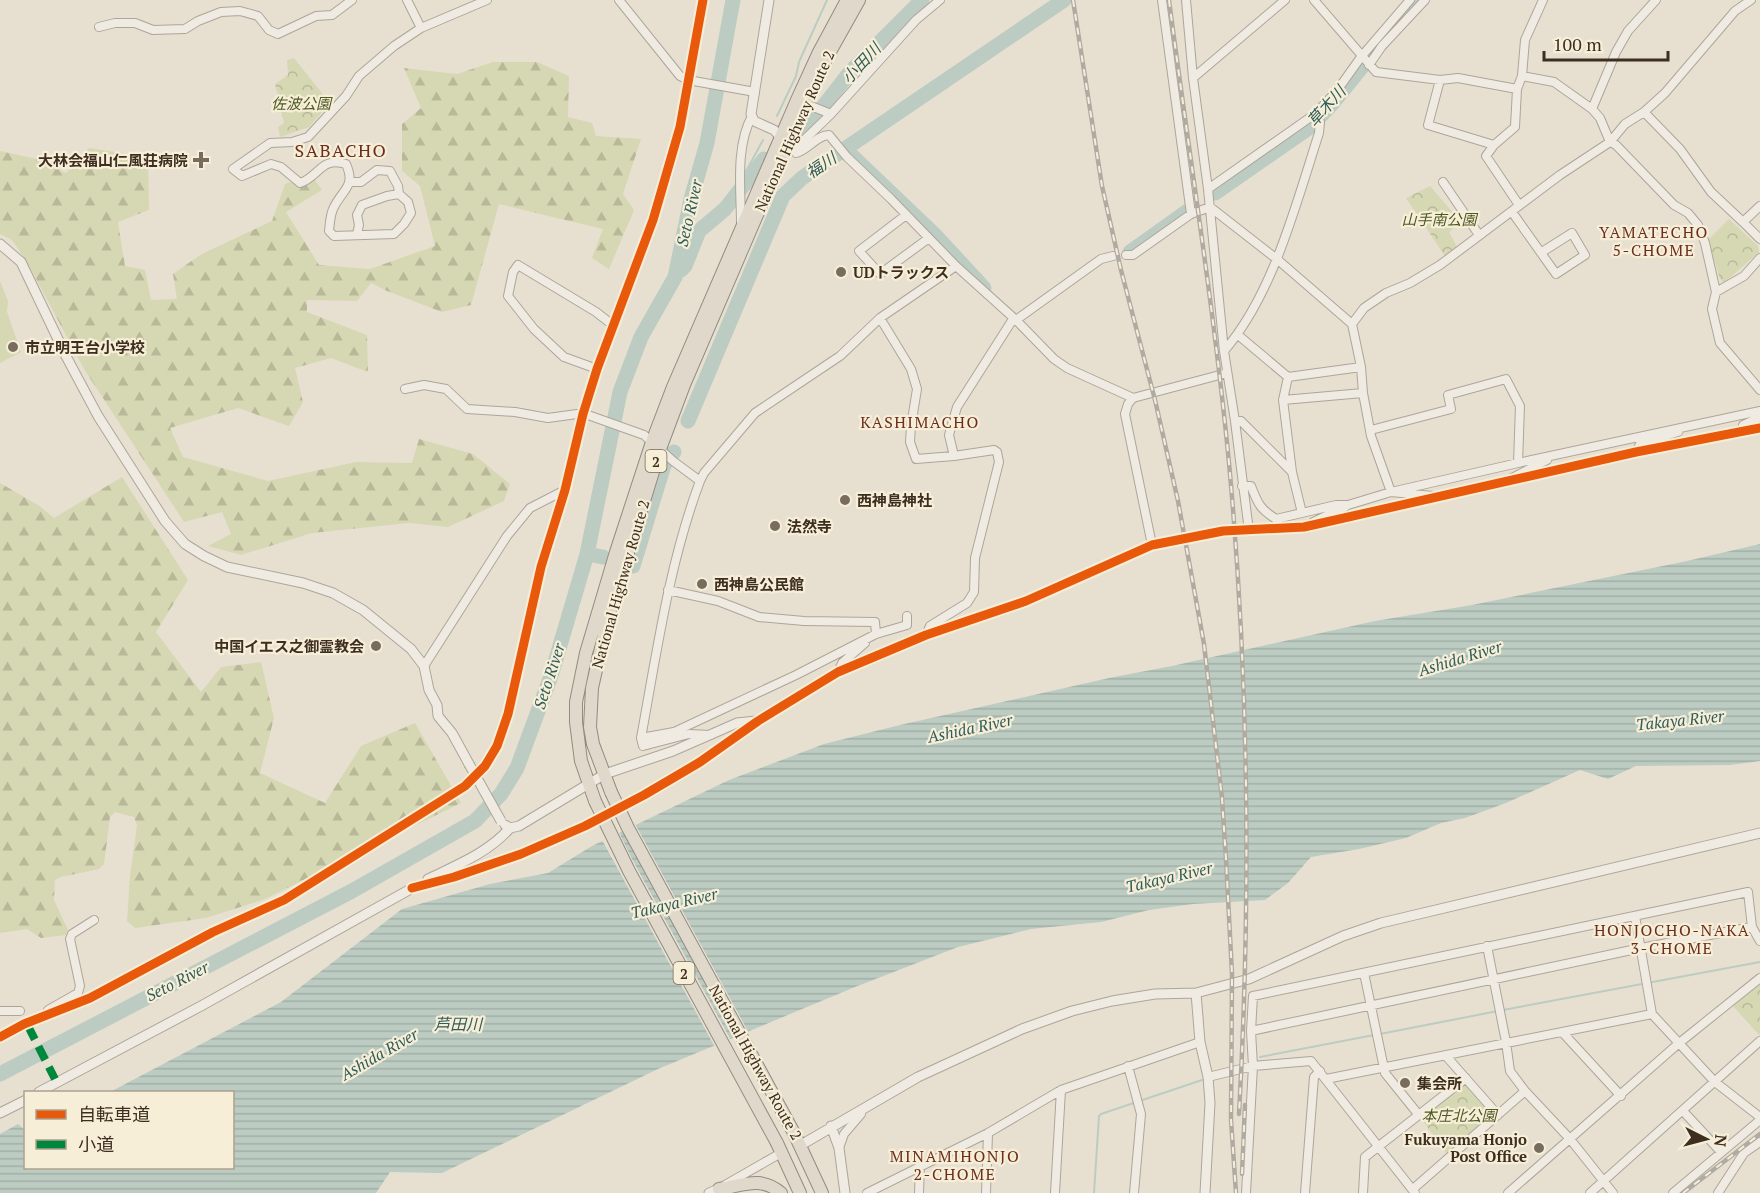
<svg xmlns="http://www.w3.org/2000/svg" width="1760" height="1193" font-family="'PT Serif','Noto Sans JP',serif">
	<style>
		.grass { fill: #d6d7b3 }
		.forest { fill: url(#forest-firs) }
		.park { fill: url(#park-crowns) }
		.water { fill: url(#water-rules) }
		.pier { fill: #e7e0d1 }
		.lines { fill: none; stroke-linecap: round; stroke-linejoin: round }
		.stream { stroke: #bcccc2; stroke-width: 2 }
		.river { stroke: #bcccc2; stroke-width: 15 }
		.minor-casing { stroke: #ada599; stroke-width: 10 }
		.tertiary-casing { stroke: #ada599; stroke-width: 11 }
		.trunk-casing { stroke: #928b80; stroke-width: 14 }
		.minor { stroke: #efebe3; stroke-width: 8 }
		.tertiary { stroke: #efebe3; stroke-width: 9 }
		.trunk { stroke: #e0d9cb; stroke-width: 12 }
		.rail-casing { stroke: #afaaa2; stroke-width: 4.5 }
		.rail { stroke: #f7eed8; stroke-width: 2; stroke-dasharray: 7; stroke-linecap: butt }
		.tertiary-bridge-casing { stroke: #ada599; stroke-width: 11; stroke-linecap: butt }
		.trunk-bridge-casing { stroke: #928b80; stroke-width: 14; stroke-linecap: butt }
		.tertiary-bridge { stroke: #efebe3; stroke-width: 9 }
		.trunk-bridge { stroke: #e0d9cb; stroke-width: 12 }
		.quiet { stroke: #00873e; stroke-width: 8; stroke-dasharray: 15 8; stroke-linecap: butt }
		.cycleway-casing { stroke: #f7eed8; stroke-width: 13 }
		.cycleway { stroke: #e8590c; stroke-width: 9 }
		.poi-dot { fill: #786c5e; stroke: #f7eed8; stroke-width: 2 }
		.labels { text-anchor: middle; dominant-baseline: central; stroke-width: 4.5; stroke-linejoin: round; paint-order: stroke }
		.shield { fill: #f7eed8; stroke: #756857; stroke-width: 1.5 }
		.shield-label { font-size: 14px; font-weight: bold; fill: #3d2e20 }
		.park-label { font-size: 15px; font-style: italic; fill: #4d5a26; stroke: #f7eed8 }
		.street-label { font-size: 15px; fill: #3d2e20; stroke: #f7eed8 }
		.poi-label { font-size: 15px; font-weight: bold; fill: #3d2e20; stroke: #f7eed8; text-anchor: start }
		.water-label { font-size: 16px; font-style: italic; fill: #2f5d5a; stroke: #f7eed8 }
		.neighbourhood-label { font-size: 16px; letter-spacing: 1.5px; fill: #6b2e1e; stroke: #f7eed8 }
		.quarter-label { font-size: 18px; letter-spacing: 1.5px; fill: #6b2e1e; stroke: #f7eed8 }
	</style>
	<defs>
		<pattern id="forest-firs" width="22" height="20" patternUnits="userSpaceOnUse" patternTransform="scale(1.5)"><rect width="22" height="20" fill="#d6d7b3"/><path d="M5 1l3.5 6h-7zM16 11l3.5 6h-7z" fill="#b9b99a"/></pattern>
		<pattern id="park-crowns" width="20" height="18" patternUnits="userSpaceOnUse" patternTransform="scale(1.5)"><rect width="20" height="18" fill="#d6d7b3"/><path d="M2 6a3 3 0 1 1 6 0M12 15a3 3 0 1 1 6 0" fill="none" stroke="#b9b99a"/></pattern>
		<pattern id="water-rules" width="6" height="5" patternUnits="userSpaceOnUse" patternTransform="scale(1.5)"><rect width="6" height="5" fill="#bcccc2"/><path d="M0 2.5h6" fill="none" stroke="#a2b0a6"/></pattern>
	</defs>
	<rect width="100%" height="100%" fill="#e7e0d1"/>
	<path class="grass" d="M0 281 8 301 7 312 21 352 0 363Z"/>
	<path class="forest" d="M493 62H537L569 76 568 117 592 123 596 136 641 139 623 194 634 210 609 269 592 258 603 229 499 204 471 305 442 312 387 291 371 283 357 301 307 300V312L367 335 368 372 331 358 295 368 303 402 289 426 238 408 170 428 183 457 268 481 356 462 412 463 419 439 473 454 510 484 504 501 448 527 409 523 312 533 241 555 208 546 231 534 222 512 184 522 84 369 27 262 12 240 0 234V151L37 159 66 173 89 148 148 157 149 210 118 222 125 266 145 270 151 300 177 299 173 274 200 255 272 221 285 184 311 175 322 190 286 212 319 265 370 269 435 246 420 186 402 171V124L421 108 404 68 457 74Z
		M122 477 188 580 156 632 201 692 221 667 261 662 274 718 260 773 325 803 361 746 415 723 461 803 265 899 206 918 135 928 127 921 130 876 137 825 134 817 115 812 110 817 104 864 99 869 61 877 55 880 54 900 68 930 66 935 41 938 27 929 0 933V483L38 505 54 518Z"/>
	<path class="park" d="M294 58 330 103 309 127 280 137 278 127 284 123 275 84 288 75 287 60Z
		M1430 186 1461 222 1449 232 1457 247 1445 256 1406 198Z
		M1729 219 1758 246 1759 252 1724 283 1720 279 1708 240Z
		M1760 983V1034L1759 1035 1731 1004Z
		M1466 1081 1492 1111V1116L1447 1154 1420 1117Z"/>
	<path class="water" d="M1760 544V761L1730 765 1636 766 1608 779 1580 770 1506 803 1465 818 1441 823 1406 838 1359 849 1311 857 1288 883 1265 900 1193 904 1149 910 1101 922 1031 929 958 947 855 987 658 1069 442 1173 390 1172 376 1193H0V1134L18 1124 25 1130 26 1168H232V1092H110L281 1002 402 909 490 884 548 873 592 846 729 780 824 744 900 725 1109 678 1172 666 1375 621 1472 605 1687 561Z"/>
	<path class="pier" d="M634 822 750 1035 738 1040 623 828Z
		M618 830 631 857 732 1042 716 1049 601 838Z"/>
	<g class="lines">
		<path class="stream" d="M777 116 796 76 799 62 827 0
			M743 177 763 140
			M729 204 737 187
			M1503 1010 1760 962
			M1380 1034 1498 1011
			M1260 1057 1374 1035
			M1094 1193 1099 1116 1101 1114 1202 1080"/>
		<path class="river" d="M805 130 850 72 922 0
			M850 154 936 236 984 288
			M1215 193 1310 127 1332 104 1399 21 1419 0
			M1130 252 1186 212
			M681 270 685 266 699 231 725 209 764 159
			M688 421 783 196 802 178 1064 0
			M587 554 603 557
			M629 565 633 566 664 465 674 452
			M0 1074 352 891 475 821 501 794 517 768 551 676 587 554 620 392 641 337 675 277 691 199 707 143 733 0"/>
		<g class="minor-casing">
			<path id="minor" d="M407 0 421 28
				M619 0 680 76 688 80 755 92
				M1162 0 1191 214 1210 207 1278 260 1352 324
				M1186 0 1193 78 1208 189 1224 351 1235 421 1249 531
				M1314 0 1376 72 1440 80 1458 78 1517 89
				M99 27 115 23H135L153 30 185 29 198 21 221 12 240 11 258 16 269 30 278 34 316 16 332 15 352 0
				M1369 65 1382 46 1425 0
				M1522 76 1554 82 1592 109 1600 118 1610 142 1616 145 1674 205 1688 213 1698 225 1705 243 1716 292 1712 309 1720 343 1760 390
				M1193 78 1285 0
				M1440 80 1428 125 1494 145
				M801 102 831 114 916 20 940 0
				M1592 109 1616 52 1628 31 1656 0
				M1644 112 1665 93 1735 11 1751 0
				M796 153C808 150 817 135 829 135L847 157 891 199 956 266 1016 320 1101 259 1113 256
				M796 153 801 143 831 114
				M350 182H361L377 170 390 171 398 186 399 194
				M1443 182 1479 235
				M1208 189 1315 114 1336 92 1361 57 1410 0
				M1519 205 1486 156 1494 145 1515 127 1517 89 1522 76 1525 40 1543 0
				M1760 206 1743 222 1760 239
				M1512 212 1556 274 1585 255 1572 233 1542 252
				M906 215 859 251 880 274 929 238
				M741 224C741 190 735 147 752 116
				M357 234 359 225 357 215 362 205 387 196 399 194 408 202 411 213 404 224 394 234 334 236 329 231C330 223 330 214 334 207 343 189 356 186 346 164 321 156 319 177 300 183L281 167 271 164 242 176 233 169 270 143 292 142 308 137 346 96 359 76 394 46 421 28 487 0
				M1126 255H1133L1191 214
				M1716 292 1744 276 1760 258
				M880 318 911 369 917 389 911 426 910 442 916 459 954 456
				M1016 320 1054 359 1067 368 1133 398
				M1238 335 1288 377 1361 367
				M1224 351C1273 295 1296 204 1319 133L1320 122 1315 114
				M597 369 564 357 534 329 508 296 513 272 518 265 596 312 614 326
				M1288 377 1283 400 1292 472 1302 513
				M405 389 424 385 446 389 467 409 515 412 548 418 577 414 588 415 644 435 673 461 700 481C669 564 657 651 641 738L674 732 796 675 876 634 907 625V616
				M1283 400 1363 393
				M1235 421H1241L1292 472
				M1371 430 1451 409 1448 395 1506 379 1520 406 1518 463
				M1742 431 1743 425 1760 417
				M1636 452 1640 444 1678 432
				M1512 478 1547 460
				M700 481 704 473 755 413 840 356 880 318 956 266
				M1242 486H1251C1258 504 1260 509 1276 519L1336 505H1348L1391 492 1518 463 1760 411
				M1433 496 1391 492 1371 436 1363 393 1361 367 1352 324 1364 308 1386 293 1410 283 1440 265 1560 175 1610 142 1625 124 1644 112 1680 149 1711 192 1743 222
				M1313 522 1345 507
				M1152 545 1125 414 1128 404 1133 398 1227 373
				M668 590 718 601 759 617 804 621 875 622 876 634
				M926 635 930 626 967 603 974 592 975 558 999 462 997 452 994 450 954 456 949 435 957 407 1013 319
				M424 666 507 536 530 508 565 490
				M838 672 842 663 865 643
				M641 738 643 746 689 734 710 735
				M1635 916 1652 1014 1715 1082 1760 1117
				M1487 946 1506 1042 1510 1071 1525 1091 1570 1139 1613 1193
				M1364 973 1385 1073 1418 1114
				M48 1010 78 993 80 986 70 939 72 934 94 920
				M0 1011H20
				M1251 1031 1253 996 1748 892 1752 927 1760 941
				M1563 1033 1621 1096
				M0 1037 24 1024 90 998 213 932 284 900 465 786 485 766 497 746 508 714 541 567 565 490 583 414 597 369 653 220 680 127 703 0
				M1446 1056 1498 1115
				M1128 1066 1141 1114 1134 1193
				M1208 1077 1253 1066 1311 1061 1415 1193
				M1326 1079 1652 1014
				M1683 1111 1721 1152
				M839 1148 844 1134 861 1114
				M725 1185 781 1153
				M1413 1189 1525 1091
				M867 1193 988 1133 1061 1090 1200 1042
				M919 1193 920 1166
				M986 1193 988 1133
				M1055 1193 1061 1090
				M1246 1193 1253 1066 1251 1031 1641 948 1752 927
				M1305 1193 1314 1077 1320 1071
				M1363 1193 1365 1157 1466 1078
				M1508 1193 1678 1044 1760 978
				M1590 1193 1760 1041
				M1673 1193 1760 1120
				M1718 1193 1744 1153 1760 1142"/>
		</g>
		<g class="tertiary-casing">
			<path id="tertiary" d="M769 0 751 114 754 121 774 130 784 141
				M0 244 21 262 67 358 98 416 165 521 185 544 204 556 227 567 303 583 333 593 363 610 411 649 424 666 429 690 437 705 438 716 452 733 469 764
				M505 825 510 828 519 826 605 774 673 751 737 723 756 721
				M428 879C457 865 488 853 510 828
				M412 888 454 877 521 854 585 826 644 795 700 762 758 721 838 672 926 635 1026 601 1152 545 1223 531 1304 527 1636 452 1760 428
				M1196 993 1200 1042 1208 1077 1210 1103 1205 1193
				M39 1092 201 1006 416 886
				M0 1113 26 1100
				M831 1126 839 1148 845 1193
				M801 1145 918 1077 1022 1029 1072 1011 1112 1001 1155 994 1196 993 1249 979 1343 936 1381 923 1760 833
				M709 1193 719 1189 720 1193"/>
		</g>
		<g class="trunk-casing">
			<path id="trunk" d="M611 792 593 744 590 727 592 688 607 621 660 449 684 385 805 103 827 57 859 0
				M595 801 581 761 576 722V702L586 653 616 552 652 442 673 387 797 100 819 52 847 0
				M794 1133 822 1193
				M777 1143 800 1193
				M719 1189C743 1186 760 1175 781 1193"/>
		</g>
		<use href="#minor" class="minor"/>
		<use href="#tertiary" class="tertiary"/>
		<use href="#trunk" class="trunk"/>
		<g class="rail-casing">
			<path id="rail" d="M1073 0 1102 186 1121 270 1155 400 1178 501 1204 644 1222 798 1226 859 1232 974 1231 1120 1236 1193
				M1169 0C1189 154 1214 308 1229 463 1249 679 1251 898 1239 1114
				M1242 1174 1245 1105
				M1683 1193 1760 1134"/>
		</g>
		<use href="#rail" class="rail"/>
		<g class="tertiary-bridge-casing">
			<path id="tertiary-bridge" d="M469 764 501 821"/>
		</g>
		<g class="trunk-bridge-casing">
			<path id="trunk-bridge" d="M611 792 628 828 794 1133
				M595 801 629 871 777 1143"/>
		</g>
		<use href="#tertiary-bridge" class="tertiary-bridge"/>
		<use href="#trunk-bridge" class="trunk-bridge"/>
		<path class="quiet" d="M28 1026 55 1079"/>
		<g class="cycleway-casing">
			<path id="cycleway" d="M412 888 454 877 521 854 585 826 644 795 700 762 758 721 838 672 926 635 1026 601 1152 545 1223 531 1304 527 1636 452 1760 428
				M0 1037 24 1024 90 998 213 932 284 900 465 786 485 766 497 746 508 714 541 567 565 490 583 414 597 369 653 220 680 127 703 0"/>
		</g>
		<use href="#cycleway" class="cycleway"/>
	</g>
	<g class="poi-dot">
		<path d="M198 151h6v6h6v6h-6v6h-6v-6h-6v-6h6z"/>
		<circle cx="841" cy="272" r="6"/>
		<circle cx="13" cy="347" r="6"/>
		<circle cx="845" cy="500" r="6"/>
		<circle cx="775" cy="526" r="6"/>
		<circle cx="702" cy="584" r="6"/>
		<circle cx="376" cy="646" r="6"/>
		<circle cx="1405" cy="1083" r="6"/>
		<circle cx="1539" cy="1148" r="6"/>
	</g>
	<g class="labels">
		<g class="shield">
			<rect x="645.5" y="450" width="21" height="22" rx="4.5"/>
			<rect x="673.5" y="962" width="21" height="22" rx="4.5"/>
		</g>
		<g class="shield-label">
			<text x="656" y="461">2</text>
			<text x="684" y="973">2</text>
		</g>
		<g class="park-label">
			<text x="301" y="103">佐波公園</text>
			<text x="1439" y="219">山手南公園</text>
			<text x="1459" y="1115">本庄北公園</text>
		</g>
		<g class="street-label">
			<text transform="translate(794 131) rotate(-66)">National Highway Route 2</text>
			<text transform="translate(620 584) rotate(-74)">National Highway Route 2</text>
			<text transform="translate(756 1062) rotate(61)">National Highway Route 2</text>
		</g>
		<g class="poi-label">
			<text x="188" y="160" text-anchor="end">大林会福山仁風荘病院</text>
			<text x="853" y="272">UDトラックス</text>
			<text x="25" y="347">市立明王台小学校</text>
			<text x="857" y="500">西神島神社</text>
			<text x="787" y="526">法然寺</text>
			<text x="714" y="584">西神島公民館</text>
			<text x="364" y="646" text-anchor="end">中国イエス之御霊教会</text>
			<text x="1417" y="1083">集会所</text>
			<text x="1527" y="1139" text-anchor="end">Fukuyama Honjo<tspan x="1527" dy="17">Post Office</tspan></text>
		</g>
		<g class="water-label">
			<text transform="translate(861 63) rotate(-47)">小田川</text>
			<text transform="translate(1326 106) rotate(-48)">草木川</text>
			<text transform="translate(821 165) rotate(-34)">福川</text>
			<text transform="translate(689 213) rotate(-77)">Seto River</text>
			<text transform="translate(1460 658) rotate(-17)">Ashida River</text>
			<text transform="translate(549 676) rotate(-72)">Seto River</text>
			<text transform="translate(1680 720) rotate(-6)">Takaya River</text>
			<text transform="translate(970 728) rotate(-12)">Ashida River</text>
			<text transform="translate(1169 877) rotate(-13)">Takaya River</text>
			<text transform="translate(674 903) rotate(-13)">Takaya River</text>
			<text transform="translate(177 981) rotate(-27)">Seto River</text>
			<text x="458" y="1024">芦田川</text>
			<text transform="translate(379 1054) rotate(-30)">Ashida River</text>
		</g>
		<g class="neighbourhood-label">
			<text x="1654" y="232">YAMATECHO<tspan x="1654" dy="18">5-CHOME</tspan></text>
			<text x="920" y="422">KASHIMACHO</text>
			<text x="1672" y="930">HONJOCHO-NAKA<tspan x="1672" dy="18">3-CHOME</tspan></text>
			<text x="955" y="1156">MINAMIHONJO<tspan x="955" dy="18">2-CHOME</tspan></text>
		</g>
		<g class="quarter-label">
			<text x="341" y="150">SABACHO</text>
		</g>
	</g>
	<rect x="24" y="1091" width="210" height="78" fill="#f7eed8" stroke="#ada18e" stroke-width="1.5"/>
	<rect x="36" y="1110" width="30" height="9" fill="#e8590c" stroke="#ada18e" stroke-width="1.5"/>
	<text x="78" y="1121" font-size="18" fill="#3d2e20">自転車道</text>
	<rect x="36" y="1140" width="30" height="9" fill="#00873e" stroke="#ada18e" stroke-width="1.5"/>
	<text x="78" y="1151" font-size="18" fill="#3d2e20">小道</text>
	<g transform="translate(1706 1139) rotate(96)" stroke="#f7eed8" stroke-width="4.5" paint-order="stroke">
	<path d="M0-4.5L10 22L0 15L-10 22Z" fill="#3d2e20"/>
	<text y="-9" font-size="16" font-weight="bold" text-anchor="middle" fill="#3d2e20">N</text>
	</g>
	<path d="M1544 51v9h124v-9" fill="none" stroke="#3d2e20" stroke-width="3"/>
	<text x="1553" y="51" font-size="18" fill="#3d2e20" stroke="#f7eed8" stroke-width="4.5" paint-order="stroke">100 m</text>
</svg>
